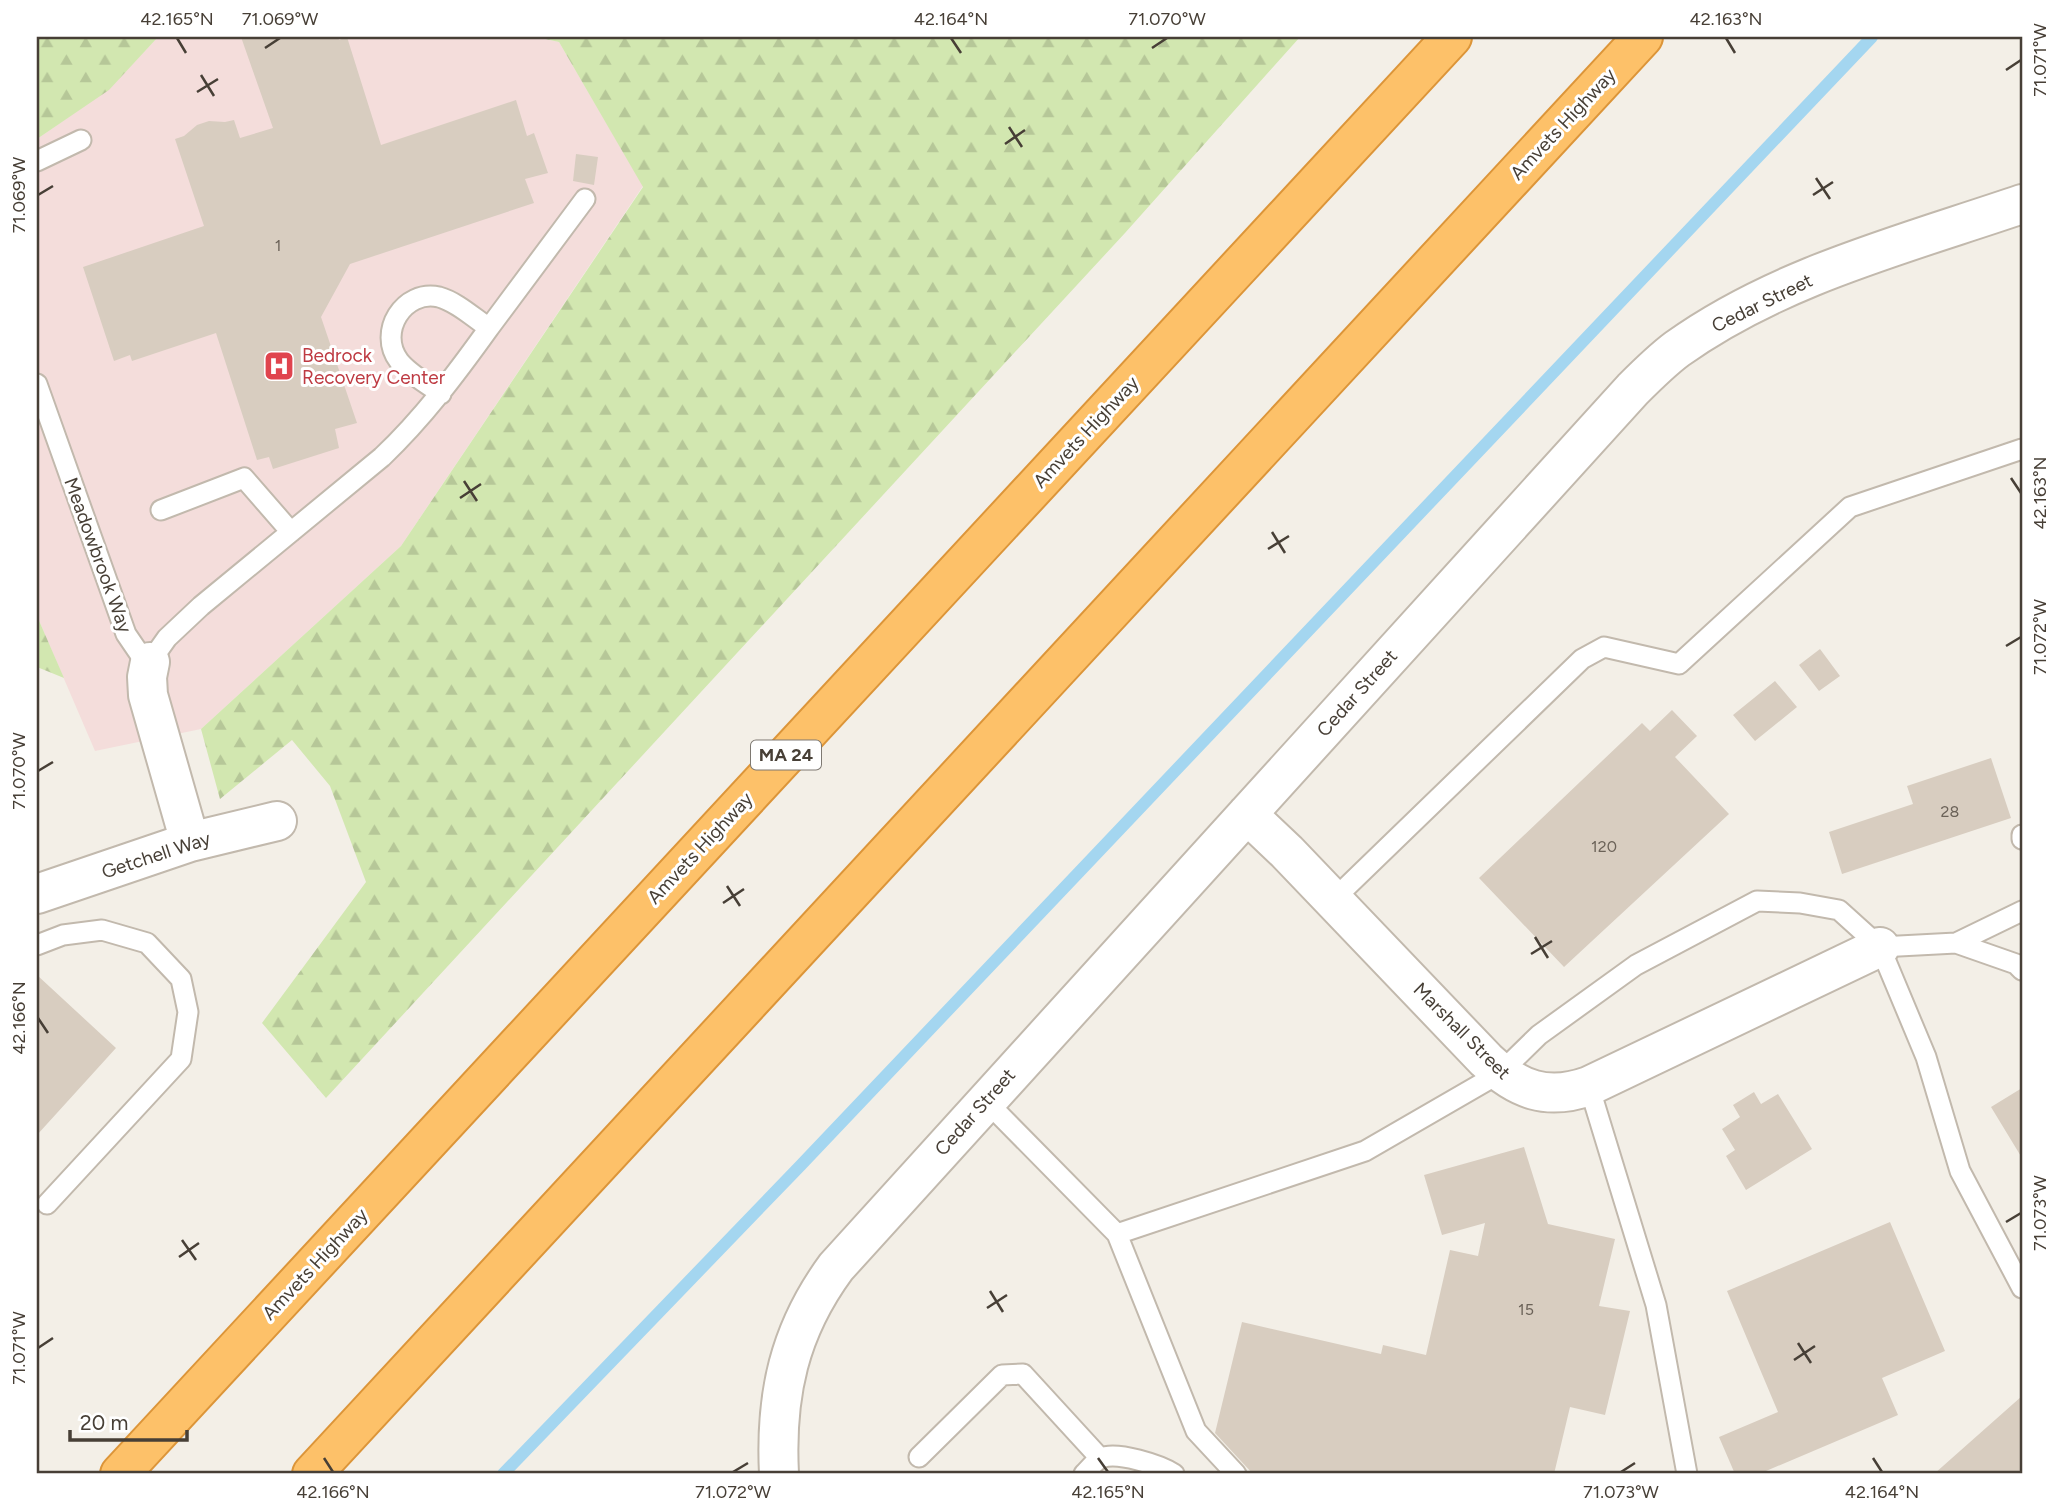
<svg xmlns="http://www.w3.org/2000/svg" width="2059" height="1511" font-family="Figtree,sans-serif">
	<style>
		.medical { fill: #f4dddb }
		.forest { fill: url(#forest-firs) }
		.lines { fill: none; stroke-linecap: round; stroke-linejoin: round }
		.stream { stroke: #a4d6f0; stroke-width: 12 }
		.building { fill: #d8cdc0 }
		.service-casing { stroke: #c2b9ad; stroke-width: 23 }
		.minor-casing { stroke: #c2b9ad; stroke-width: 42 }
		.motorway-casing { stroke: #dc9539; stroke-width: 42 }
		.service { stroke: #fff; stroke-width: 19 }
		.minor { stroke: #fff; stroke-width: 38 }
		.motorway { stroke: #fdc169; stroke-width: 38 }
		.ticks { fill: none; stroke: #473f36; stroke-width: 2.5 }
		.labels { text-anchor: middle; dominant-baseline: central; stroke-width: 6; stroke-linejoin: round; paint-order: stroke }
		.number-label { font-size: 16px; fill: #6b6258 }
		.shield { fill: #fff; stroke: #7e7972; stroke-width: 2 }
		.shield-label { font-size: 18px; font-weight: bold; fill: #473f36 }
		.street-label { font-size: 19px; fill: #473f36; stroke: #fff }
		.health-label { font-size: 19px; fill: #be3a42; stroke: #fff; text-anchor: start }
		.neatline { fill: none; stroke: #473f36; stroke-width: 2.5 }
		.ticks-label { font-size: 18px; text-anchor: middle; fill: #473f36 }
	</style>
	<defs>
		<pattern id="forest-firs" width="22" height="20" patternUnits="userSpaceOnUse" patternTransform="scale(1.75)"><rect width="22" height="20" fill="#d2e7b0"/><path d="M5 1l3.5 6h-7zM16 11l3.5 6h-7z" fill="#b6c798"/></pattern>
	</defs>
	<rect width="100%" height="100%" fill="#f3efe7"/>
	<path class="medical" d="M158 37H536L559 42 643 186 401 546 201 729 95 751 37 616V139L109 89Z"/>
	<path class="forest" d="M37 37H158L109 90 37 139Z
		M536 37H1300L1125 233 326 1098 262 1023 366 882 330 786 292 740 220 799 201 729 401 546 643 187 559 42Z
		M37 616 64 678 37 667Z"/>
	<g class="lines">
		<path class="stream" d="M503 1474 801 1165 1872 37"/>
	</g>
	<path class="building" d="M241 37H338L339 40 347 37 381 145 516 100 527 136 534 133 548 173 525 179 534 203 350 264 321 317 357 423 335 429 339 448 273 469 269 457 257 460 216 333 132 361 130 355 114 361 83 267 204 226 175 139 184 136 197 125 209 121 225 122 234 120 240 138 273 128Z
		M576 154 598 157 594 185 573 181Z
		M1820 649 1840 676 1819 691 1799 665Z
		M1775 681 1797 707 1755 741 1733 715Z
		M1672 710 1697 736 1675 757 1729 814 1564 967 1479 878 1642 723 1650 731Z
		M1991 758 2011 818 1842 874 1829 832 1913 804 1907 786Z
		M37 975 116 1048 37 1135Z
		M2022 1088V1158L1991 1107Z
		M1754 1092 1761 1104 1778 1094 1812 1149 1746 1190 1726 1156 1735 1150 1722 1129 1740 1117 1733 1105Z
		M1524 1147 1548 1224 1615 1239 1599 1306 1630 1311 1605 1415 1570 1407 1554 1474H1253L1215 1433 1242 1322 1381 1354 1383 1345 1426 1355 1450 1250 1478 1256 1485 1223 1442 1235 1424 1175Z
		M1890 1222 1945 1351 1882 1378 1898 1415 1759 1474H1735L1719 1437 1778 1412 1727 1291Z
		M2022 1396V1474H1934Z"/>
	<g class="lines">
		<g class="service-casing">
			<path id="service" d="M37 161 81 140
				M489 328 585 199
				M37 384 126 634 141 656 150 662 167 638 201 606 382 457C423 418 456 374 489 328 474 318 457 302 439 297 404 289 377 332 399 361 409 374 428 384 441 394
				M161 510 244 478 291 532
				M2022 835V839
				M1333 900 1582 659 1604 647 1679 664 1850 507 2022 449
				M1956 943 2022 911
				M37 945 63 935 102 930 147 943 181 979 188 1012 181 1059 47 1204
				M1880 947 1956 943 2016 964 2022 970
				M1589 1086 1656 1305 1687 1474
				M986 1101 1117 1234 1196 1431 1236 1474
				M1117 1234 1365 1151 1500 1073 1539 1035 1636 965 1757 901 1800 903 1839 910 1880 947 1926 1057 1960 1171 2022 1288
				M919 1457 1002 1375 1023 1374 1100 1458
				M1084 1474C1089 1469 1095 1461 1101 1458 1117 1451 1160 1465 1174 1474"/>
		</g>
		<g class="minor-casing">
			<path id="minor" d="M150 662 147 677 148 695 190 842
				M1247 814 1287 852 1486 1060C1518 1090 1547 1101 1589 1086L1880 947
				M37 894 190 842 277 821
				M779 1474C775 1395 789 1331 836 1267L1633 389C1647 375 1661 361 1677 349 1779 276 1905 244 2022 204"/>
		</g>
		<g class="motorway-casing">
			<path id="motorway" d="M120 1474 1452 37
				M312 1474 1643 37"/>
		</g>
		<use href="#service" class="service"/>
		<use href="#minor" class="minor"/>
		<use href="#motorway" class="motorway"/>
	</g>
	<path class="ticks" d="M177 38 186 53M951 38 961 53M1726 38 1735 53M265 48 280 38M1152 48 1167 38M2006 70 2021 60M201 75 214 96M197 92 218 79M1009 127 1022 147M1005 144 1025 130M1816 178 1830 199M38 195 53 186M1813 195 1833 182M2011 478 2021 493M464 481 477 501M460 498 481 484M1272 532 1285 553M1268 549 1289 536M2006 646 2021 637M38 771 53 762M727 886 740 906M723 903 744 889M1535 937 1548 958M1531 954 1552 941M38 1018 48 1033M2006 1222 2021 1213M182 1240 196 1260M179 1257 199 1243M990 1291 1003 1312M987 1308 1007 1295M1798 1343 1811 1363M38 1348 53 1338M1794 1360 1815 1346M324 1458 333 1472M1098 1458 1108 1472M1873 1458 1882 1472M733 1472 748 1463M1621 1472 1635 1463"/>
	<defs>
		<g id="hospital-square" transform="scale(1.575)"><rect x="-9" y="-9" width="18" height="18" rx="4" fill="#e0444e" stroke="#fff"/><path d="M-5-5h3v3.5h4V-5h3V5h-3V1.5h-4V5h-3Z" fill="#fff"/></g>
	</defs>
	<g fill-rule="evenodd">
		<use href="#hospital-square" x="279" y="366"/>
	</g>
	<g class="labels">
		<g class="number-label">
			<text x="278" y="245">1</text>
			<text x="1950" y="811">28</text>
			<text x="1604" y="846">120</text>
			<text x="1526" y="1309">15</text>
		</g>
		<rect class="shield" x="751" y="740.5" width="70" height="29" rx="5"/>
		<g class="shield-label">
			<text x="786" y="755">MA 24</text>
		</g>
		<g class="street-label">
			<text transform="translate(1563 124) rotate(-47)">Amvets Highway</text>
			<text transform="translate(1762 303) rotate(-26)">Cedar Street</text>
			<text transform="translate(1086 432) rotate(-47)">Amvets Highway</text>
			<text transform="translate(98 555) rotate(70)">Meadowbrook Way</text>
			<text transform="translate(1357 693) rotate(-48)">Cedar Street</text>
			<text transform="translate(700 848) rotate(-47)">Amvets Highway</text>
			<text transform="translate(156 855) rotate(-18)">Getchell Way</text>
			<text transform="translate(1462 1031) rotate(45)">Marshall Street</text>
			<text transform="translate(975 1112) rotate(-48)">Cedar Street</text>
			<text transform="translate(315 1264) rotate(-47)">Amvets Highway</text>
		</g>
		<g class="health-label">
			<text x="302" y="355">Bedrock<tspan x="302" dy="22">Recovery Center</tspan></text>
		</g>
	</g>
	<rect width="2059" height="1511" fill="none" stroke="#ffffff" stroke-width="77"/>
	<path d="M70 1430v10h117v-10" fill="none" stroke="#473f36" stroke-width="3.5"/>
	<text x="80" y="1430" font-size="21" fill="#473f36" stroke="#ffffff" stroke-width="5" paint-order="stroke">20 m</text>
	<rect x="38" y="38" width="1983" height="1434" class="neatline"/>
	<g class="ticks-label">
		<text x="177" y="25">42.165°N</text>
		<text x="280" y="25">71.069°W</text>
		<text x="951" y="25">42.164°N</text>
		<text x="1167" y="25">71.070°W</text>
		<text x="1726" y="25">42.163°N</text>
		<text transform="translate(2040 60) rotate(-90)" y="6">71.071°W</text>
		<text transform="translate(19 195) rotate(-90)" y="6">71.069°W</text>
		<text transform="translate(2040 493) rotate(-90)" y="6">42.163°N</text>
		<text transform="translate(2040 637) rotate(-90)" y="6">71.072°W</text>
		<text transform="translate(19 771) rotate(-90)" y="6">71.070°W</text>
		<text transform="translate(19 1018) rotate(-90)" y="6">42.166°N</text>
		<text transform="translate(2040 1213) rotate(-90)" y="6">71.073°W</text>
		<text transform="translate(19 1348) rotate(-90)" y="6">71.071°W</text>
		<text x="333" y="1498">42.166°N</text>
		<text x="733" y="1498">71.072°W</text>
		<text x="1108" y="1498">42.165°N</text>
		<text x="1621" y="1498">71.073°W</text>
		<text x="1882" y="1498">42.164°N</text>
	</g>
</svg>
